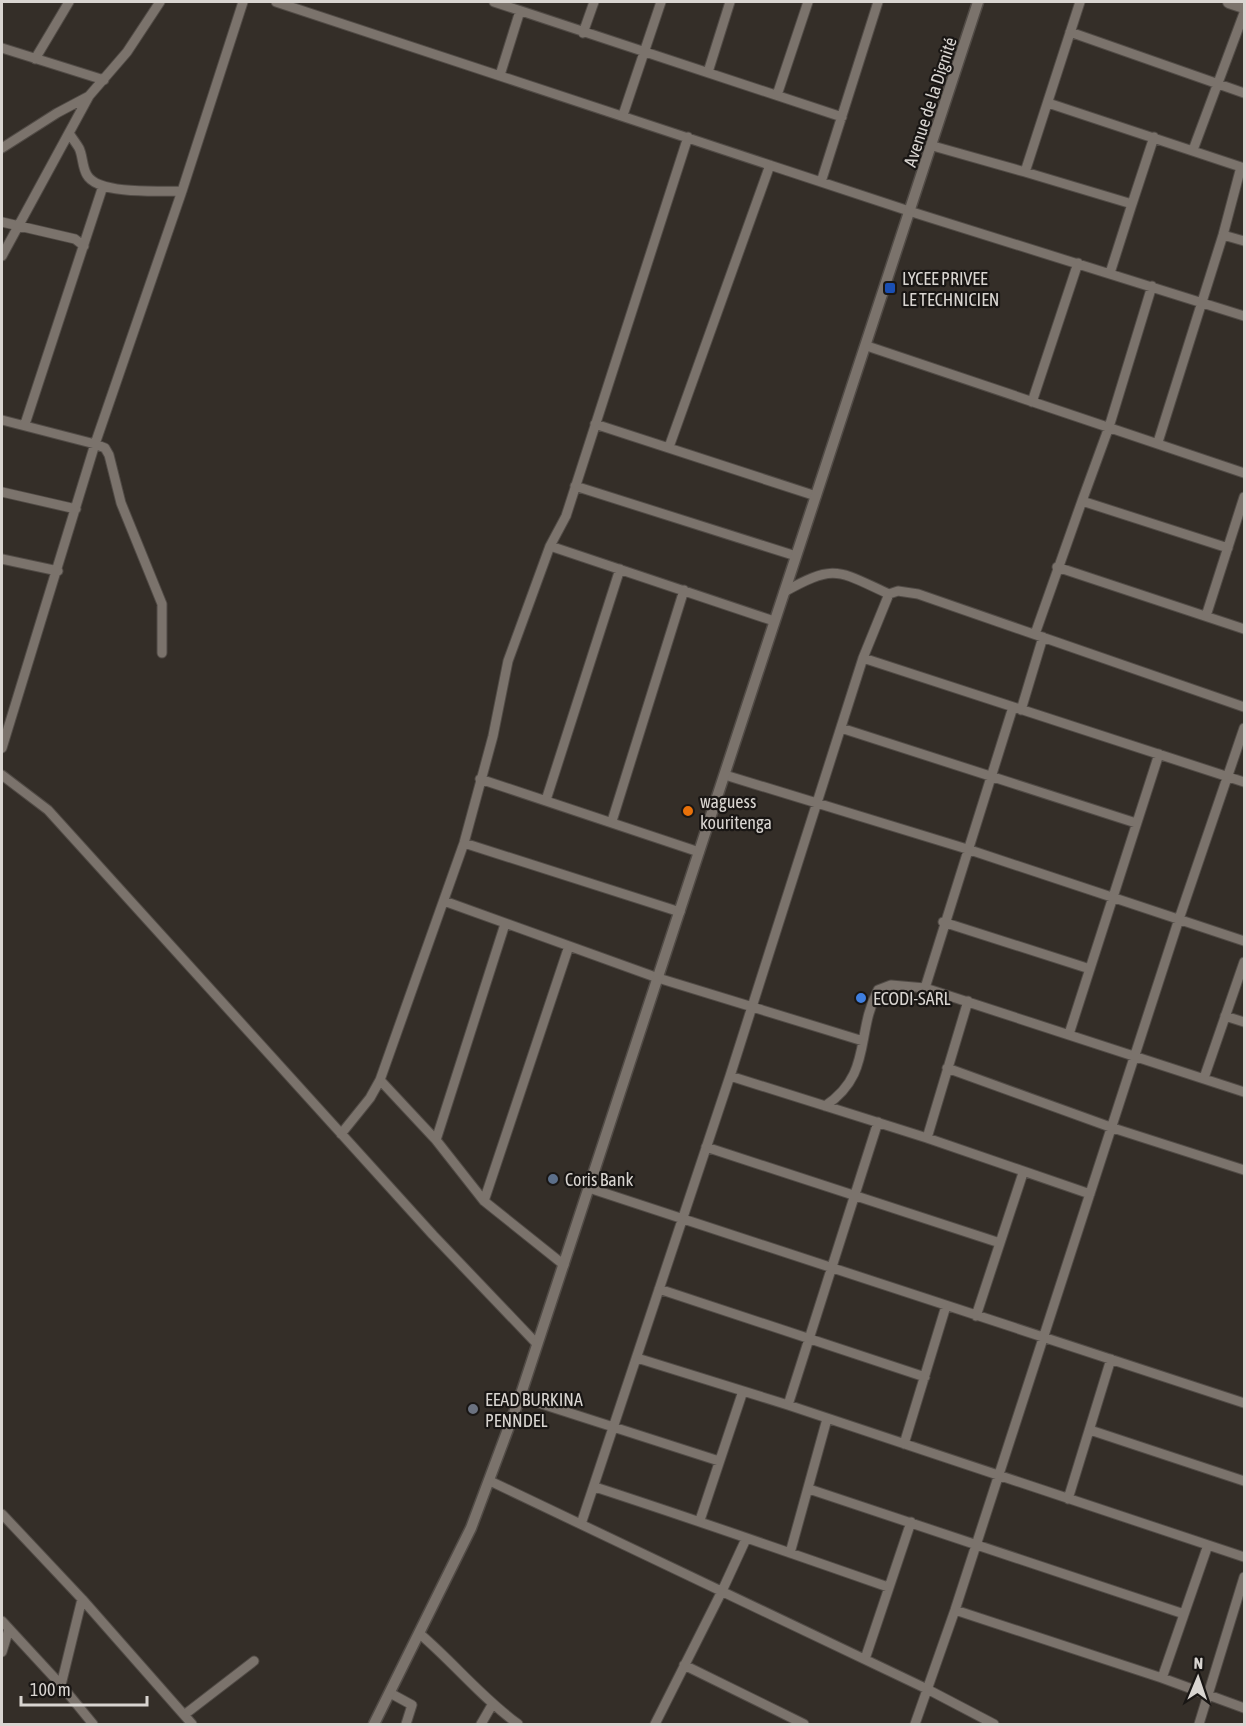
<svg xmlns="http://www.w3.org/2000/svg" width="1246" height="1726" font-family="'Asap Condensed',sans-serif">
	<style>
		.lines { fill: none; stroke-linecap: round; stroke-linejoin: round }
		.minor-casing { stroke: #514b46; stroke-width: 11 }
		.tertiary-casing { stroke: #514b46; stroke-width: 13 }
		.secondary-casing { stroke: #514b46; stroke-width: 14 }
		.minor { stroke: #7b736c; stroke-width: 9 }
		.tertiary { stroke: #7b736c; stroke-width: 10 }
		.secondary { stroke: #7b736c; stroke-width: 12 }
		.transit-dot { fill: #1a4fb4; stroke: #191614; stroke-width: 2 }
		.food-dot { fill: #e8710a; stroke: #191614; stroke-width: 2 }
		.shop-dot { fill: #3f7fe0; stroke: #191614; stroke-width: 2 }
		.service-dot { fill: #5c6f8a; stroke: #191614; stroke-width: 2 }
		.worship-dot { fill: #6b7280; stroke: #191614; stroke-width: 2 }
		.labels { text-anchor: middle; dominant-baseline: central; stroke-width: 4.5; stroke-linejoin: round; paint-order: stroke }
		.street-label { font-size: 18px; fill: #d9d5d1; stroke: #191614 }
		.poi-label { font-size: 18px; fill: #d9d5d1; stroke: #191614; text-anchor: start }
	</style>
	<rect width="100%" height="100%" fill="#342e28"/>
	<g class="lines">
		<g class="minor-casing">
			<path id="minor" d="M276 2 912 212 1244 316
				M494 2 842 117
				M1070 32 1244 93
				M583 33 594 2
				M2 48 104 80
				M35 59 69 2
				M708 72 730 2
				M500 75 520 11
				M777 95 808 2
				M1048 103 1244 168
				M623 115 661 2
				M69 133C72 138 76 143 79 148 83 156 82 167 87 175 98 195 161 191 182 191
				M933 146 1025 172 1080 2
				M2 148 57 113 89 96
				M1193 150 1244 13
				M1025 172 1132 204 1154 137
				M821 182 878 2
				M2 222 75 239 84 246
				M1223 235 1244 241
				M2 256 89 96 127 52 160 2
				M1110 273 1132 204
				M1152 286 1109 427 1082 501 1228 548
				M867 346 1244 473
				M1032 402 1078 263
				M2 420 95 444 105 448 109 455 121 503 162 604V653
				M25 424 103 186
				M595 424 816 496
				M1158 442 1223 235 1241 167
				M669 447 770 165
				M575 486 796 556
				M2 492 76 509
				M550 546 774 621
				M2 559 58 571
				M1057 567 1244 629
				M784 592C836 563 838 571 889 594
				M1206 616 1244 497
				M1035 634 1082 501
				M863 658 1244 782
				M1021 710 1043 637
				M841 728 1136 823
				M2 748 95 444 182 191 243 2
				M2 775 48 810 433 1235 537 1344
				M725 775 967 849 1244 941
				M480 779 699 852
				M546 800 620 569
				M612 821 684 590
				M464 843 680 912
				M444 901 658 978 863 1041
				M943 922 1090 969
				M925 988 1244 1092
				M1225 1016 1244 1022
				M1069 1034 1159 754
				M947 1068 1113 1128 1244 1170
				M730 1076 927 1138 1090 1194
				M1204 1078 1244 962
				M380 1080 436 1140 484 1201 564 1265
				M825 1106C873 1074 855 1034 878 990L891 985 925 988 1013 707
				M341 1134 370 1098 380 1080 464 843 493 736 508 661 550 546 566 516 688 137
				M927 1138 968 1001
				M436 1140 505 924
				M706 1147 1000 1243
				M589 1188 1244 1403
				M484 1201 569 946
				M659 1289 925 1377
				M976 1316 1023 1173
				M637 1358 788 1405 1244 1557
				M520 1397 719 1461
				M788 1405 878 1122
				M1090 1430 1244 1481
				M904 1444 946 1306
				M490 1481 927 1689 994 1724
				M595 1487C693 1519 791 1553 888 1587
				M809 1489 1184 1614
				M1068 1499 1111 1359
				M2 1514 82 1599 192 1724
				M700 1520 743 1391
				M581 1524 730 1076 863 658 889 594 898 591 918 594 1244 707
				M790 1553 827 1419
				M955 1610 1162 1678 1244 1708
				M2 1621 61 1685 93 1724
				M420 1634C454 1663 482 1698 518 1724
				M2 1652 9 1629
				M865 1659 911 1522
				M684 1665 804 1724
				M1162 1678 1208 1545
				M61 1685 82 1599
				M390 1693 412 1705 406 1724
				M184 1715 254 1661
				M481 1724 492 1705
				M655 1724 722 1591 746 1539
				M915 1724 955 1610 1179 919 1244 728
				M1199 1724 1244 1577"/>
		</g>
		<g class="tertiary-casing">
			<path id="tertiary" d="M374 1724 471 1528 520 1397 978 2"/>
		</g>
		<g class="secondary-casing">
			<path id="secondary" d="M1229 2 1244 7"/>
		</g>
		<use href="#minor" class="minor"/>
		<use href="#tertiary" class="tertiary"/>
		<use href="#secondary" class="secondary"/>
	</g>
	<rect class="transit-dot" x="884" y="282" width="12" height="12" rx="3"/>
	<circle class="food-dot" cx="688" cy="811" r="6"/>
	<circle class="shop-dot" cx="861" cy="998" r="6"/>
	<circle class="service-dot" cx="553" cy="1179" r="6"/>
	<circle class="worship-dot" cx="473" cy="1409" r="6"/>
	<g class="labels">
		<g class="street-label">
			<text transform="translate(930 102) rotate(-72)">Avenue de la Dignité</text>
		</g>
		<g class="poi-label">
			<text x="902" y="278">LYCEE PRIVEE<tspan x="902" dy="21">LE TECHNICIEN</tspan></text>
			<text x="700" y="801">waguess<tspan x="700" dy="21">kouritenga</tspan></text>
			<text x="873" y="998">ECODI-SARL</text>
			<text x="565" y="1179">Coris Bank</text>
			<text x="485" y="1399">EEAD BURKINA<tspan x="485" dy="21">PENNDEL</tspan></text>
		</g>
	</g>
	<rect width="1246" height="1726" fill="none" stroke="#d9d5d1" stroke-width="6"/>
	<g transform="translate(1198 1678) rotate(2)" stroke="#191614" stroke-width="4.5" paint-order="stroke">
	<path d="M0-4.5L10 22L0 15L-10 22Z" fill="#d9d5d1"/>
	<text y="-9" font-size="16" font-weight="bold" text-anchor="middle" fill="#d9d5d1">N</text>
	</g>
	<path d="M21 1696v9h126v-9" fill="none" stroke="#d9d5d1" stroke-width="3"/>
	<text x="30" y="1696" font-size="18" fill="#d9d5d1" stroke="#191614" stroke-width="4.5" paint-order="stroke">100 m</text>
</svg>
